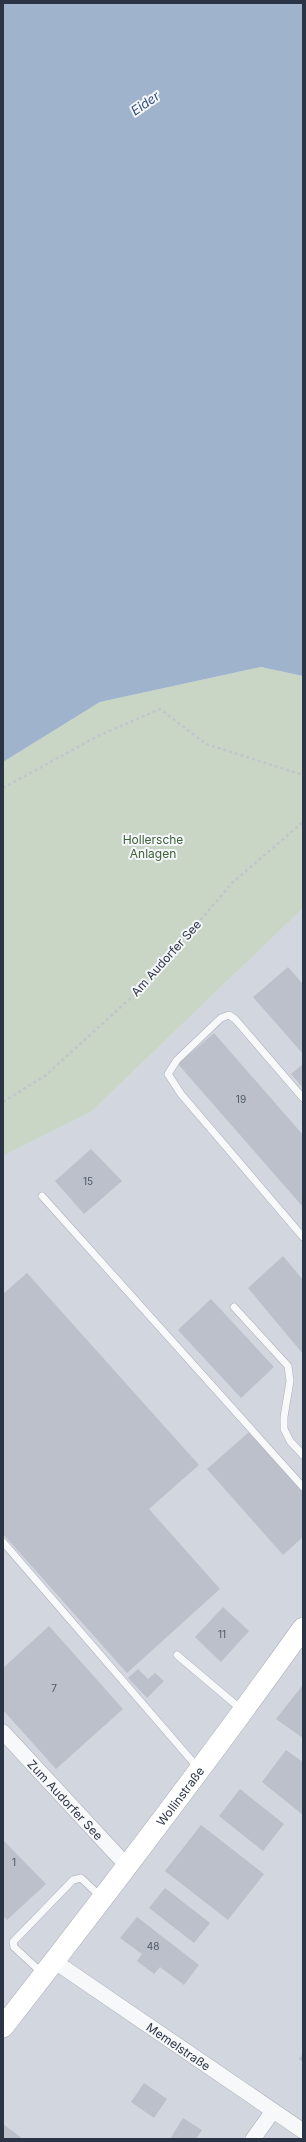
<svg xmlns="http://www.w3.org/2000/svg" width="306" height="2142" font-family="Inter,sans-serif">
	<style>
		.built { fill: #d2d6de }
		.green { fill: #c9d6c5 }
		.water { fill: #9fb4cc }
		.building { fill: #bbc0ca }
		.lines { fill: none; stroke-linecap: round; stroke-linejoin: round }
		.lane-casing { stroke: #a9aeb7; stroke-width: 8 }
		.street-casing { stroke: #a9aeb7; stroke-width: 16 }
		.secondary-casing { stroke: #a9aeb7; stroke-width: 22 }
		.path { stroke: #c2c5cb; stroke-width: 2.5; stroke-dasharray: 3 3; stroke-linecap: butt }
		.lane { stroke: #f7f8fa; stroke-width: 7 }
		.street { stroke: #f7f8fa; stroke-width: 15 }
		.secondary { stroke: #fff; stroke-width: 21 }
		.labels { text-anchor: middle; dominant-baseline: central; stroke-width: 4; stroke-linejoin: round; paint-order: stroke }
		.number-label { font-size: 10px; fill: #4f5766 }
		.park-label { font-size: 12px; fill: #3f6138; stroke: #f4f6f9 }
		.street-label { font-size: 12px; fill: #2b3445; stroke: #f4f6f9 }
		.water-label { font-size: 13px; font-style: italic; fill: #34527a; stroke: #f4f6f9 }
	</style>
	<rect width="100%" height="100%" fill="#e4e7ec"/>
	<path class="built" d="M303 908V2139H3V1156L91 1112Z"/>
	<path class="green" d="M261 667 303 676V908L91 1112 3 1156V762L100 702Z"/>
	<path class="water" d="M3 3H303V676L261 667 100 702 3 762Z"/>
	<path class="building" d="M288 967 303 984V1054L253 997Z
		M214 1033 303 1135V1207L178 1064Z
		M303 1064V1088L291 1074Z
		M91 1149 122 1181 84 1214 55 1181Z
		M283 1256 303 1280V1354L248 1288Z
		M27 1273 199 1465 149 1509 220 1589 127 1673 3 1534V1294Z
		M211 1299 274 1367 241 1398 178 1330Z
		M249 1432 303 1493V1537L283 1555 207 1469Z
		M223 1607 249 1631 221 1662 195 1637Z
		M49 1626 123 1709 56 1769 3 1710V1668Z
		M138 1669 148 1679 155 1673 164 1681 147 1698 128 1678Z
		M302 1686 303 1687V1738L276 1719Z
		M286 1750 303 1762V1815L262 1782Z
		M240 1789 284 1824 263 1851 219 1816Z
		M201 1825 264 1874 228 1920 165 1871Z
		M3 1840 46 1884 7 1920 3 1916Z
		M165 1888 210 1923 194 1943 149 1908Z
		M137 1917 199 1965 184 1985 160 1967 154 1974 137 1961 142 1954 120 1938Z
		M303 2053V2062L299 2059Z
		M144 2083 167 2099 154 2118 131 2102Z
		M183 2118 202 2130 196 2139H170Z
		M3 2124 23 2139H3Z"/>
	<g class="lines">
		<g class="lane-casing">
			<path id="lane" d="M303 1098 235 1019 229 1015 221 1018 177 1060 168 1074 181 1094 303 1237
				M42 1196 303 1487
				M234 1307 288 1366 290 1381 284 1417V1429L290 1441 303 1455
				M3 1542 199 1769
				M177 1655 242 1710
				M42 1973 14 1947 13 1942 73 1880 81 1878 101 1897"/>
		</g>
		<g class="street-casing">
			<g id="street">
				<path id="s1" d="M3 1732 128 1867"/>
				<path id="s2" d="M54 1961 303 2131"/>
				<path d="M253 2139 273 2111"/>
			</g>
		</g>
		<g class="secondary-casing">
			<g id="secondary">
				<path id="s3" d="M3 2027C105 1896 206 1764 303 1628"/>
			</g>
		</g>
		<path class="path" d="M3 788 98 736 160 709 206 744 303 775
			M3 1102 46 1075 146 984 232 883 303 822"/>
		<use href="#lane" class="lane"/>
		<use href="#street" class="street"/>
		<use href="#secondary" class="secondary"/>
	</g>
	<g class="labels">
		<g class="number-label">
			<text x="241" y="1099">19</text>
			<text x="88" y="1181">15</text>
			<text x="222" y="1634">11</text>
			<text x="54" y="1688">7</text>
			<text x="14" y="1862">1</text>
			<text x="153" y="1946">48</text>
		</g>
		<g class="park-label">
			<text x="153" y="839">Hollersche<tspan x="153" dy="14">Anlagen</tspan></text>
		</g>
		<g class="street-label">
			<text transform="translate(166 958) rotate(-48)">Am Audorfer See</text>
			<text stroke="none"><textPath href="#s3" startOffset="291">Wollinstraße</textPath></text>
			<text stroke="none"><textPath href="#s1" startOffset="92">Zum Audorfer See</textPath></text>
			<text stroke="none"><textPath href="#s2" startOffset="151">Memelstraße</textPath></text>
		</g>
		<g class="water-label">
			<text transform="translate(145 103) rotate(-35)">Eider</text>
		</g>
	</g>
	<rect width="306" height="2142" fill="none" stroke="#2b3445" stroke-width="8"/>
</svg>
